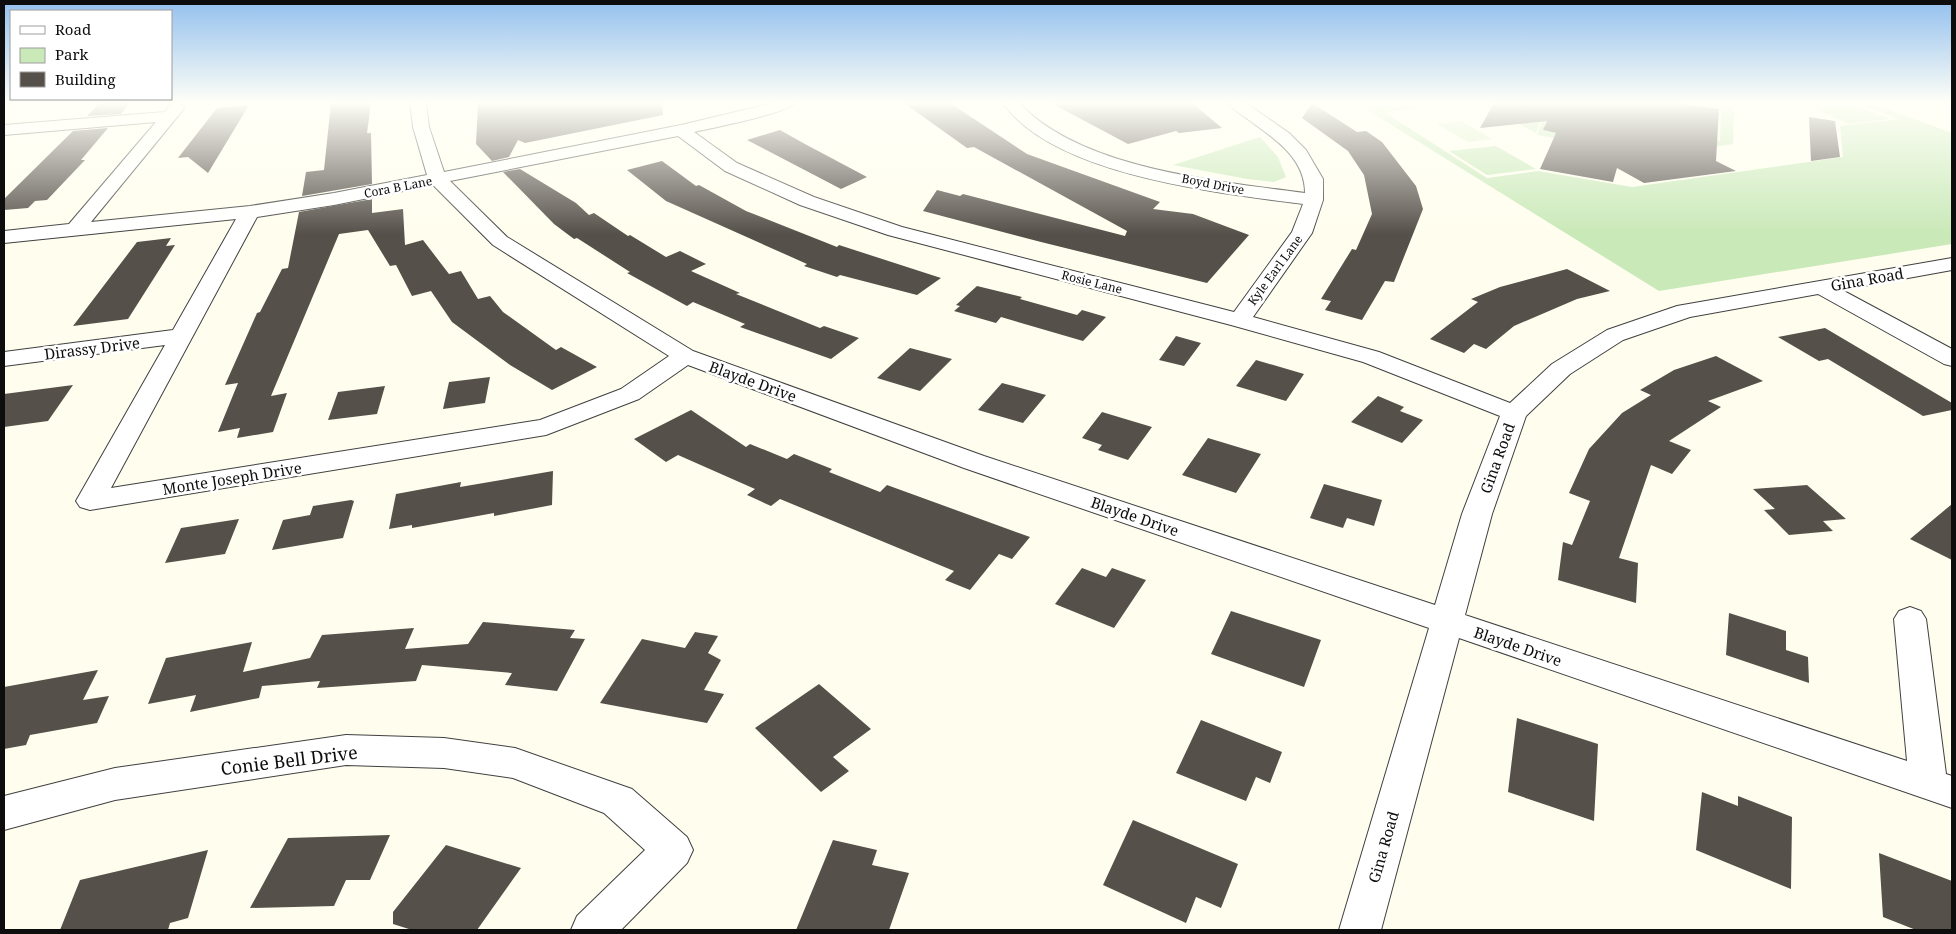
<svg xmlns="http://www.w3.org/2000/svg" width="1956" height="934" font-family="'Noto Serif',serif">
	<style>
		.green { fill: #c9e9b8 }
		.pitch { fill: #ddf0c9 }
		.building { fill: #56504a }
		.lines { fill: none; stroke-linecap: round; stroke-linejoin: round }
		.minor-casing { stroke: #404040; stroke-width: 2 }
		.minor { fill: #fff; fill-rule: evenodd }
		.labels { text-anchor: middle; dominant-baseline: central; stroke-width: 5; stroke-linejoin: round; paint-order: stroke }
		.far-street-label { font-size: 12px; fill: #0d0d0d; stroke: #fff }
		.street-label { font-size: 15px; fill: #0d0d0d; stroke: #fff }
		.near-street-label { font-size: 18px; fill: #0d0d0d; stroke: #fff }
	</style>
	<rect width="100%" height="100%" fill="#fffeee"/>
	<path class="green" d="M1356 103 1421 106 1423 108 1384 112 1487 178 1538 171 1632 187 1843 157 1840 126 1898 119 1856 103H1871L1952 133V244L1659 291Z
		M1479 103C1501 103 1528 106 1547 117L1543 131 1650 149 1672 133 1720 141 1721 109 1681 103H1718L1736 111H1734L1733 144 1655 155 1537 135 1542 121 1541 120 1536 133Z
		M1813 103H1848L1890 119 1850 124 1801 104Z
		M1260 137 1278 157 1286 177 1274 182 1247 179 1173 165Z
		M1496 146 1536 169 1487 175 1449 151Z"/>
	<path class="pitch" d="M1461 121 1492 139 1468 142 1437 124Z"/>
	<path class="building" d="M100 103H130L121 114 87 116Z
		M331 103H371L367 133H371L372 184 302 196 306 172 324 170Z
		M478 103H662L663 115 525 143 518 140 509 157 492 161 476 144Z
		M904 103H950L1027 154 1160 202 1153 209 1193 214 1249 235 1207 283 1041 242 923 211 937 190 960 196 963 194 1125 236 1127 231 974 147 967 148Z
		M1051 103H1192L1222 128 1179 133 1176 131 1128 144Z
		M1312 103 1357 132 1366 131 1382 142 1416 186 1423 209 1394 282 1385 281 1362 320 1325 310 1331 301 1321 299 1352 249 1356 250 1372 214 1364 175 1348 151 1302 118Z
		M1494 103H1678L1719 109 1716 161 1736 171 1644 183 1617 168 1613 182 1540 169 1556 133 1543 130 1547 121 1480 128Z
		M249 105 208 173 188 157 178 158 217 108Z
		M1809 117 1835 121 1840 157 1811 161Z
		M108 128 81 160H85L47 200 35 201 28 208 4 210V199L73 131Z
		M780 130 805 144 867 177 841 189 747 140Z
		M662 161 696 186 699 185 746 211 837 247 839 245 941 278 917 295 840 275 837 277 804 266 807 264 666 201 627 170Z
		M520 169 576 203 589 215 594 213 628 236 630 235 666 257 680 251 706 264 691 271 740 293 736 294 820 328 824 326 859 338 831 359 740 327 745 324 693 302 687 306 627 273 630 272 577 238 574 239 554 224 503 172Z
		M372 199V213L403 209 405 245 423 240 449 274 461 271 478 299 490 296 503 312 556 350 561 347 597 367 552 390 510 365 452 322 431 291 412 296 396 265 390 266 368 230 339 234 271 396 287 393 273 432 237 438 240 428 218 432 238 383 225 385 257 313 260 312 282 269 288 268 299 212Z
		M171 238 166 246 175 245 128 319 73 326 137 242Z
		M1567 269 1610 291 1577 299 1514 326 1486 349 1474 344 1464 353 1430 339 1478 302 1471 299 1500 287Z
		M977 286 1022 297 1020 299 1077 315 1082 310 1106 317 1083 341 1001 317 996 323 954 311 960 306 956 305Z
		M1825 328 1952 403V410L1923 416 1828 359 1819 361 1778 337Z
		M1176 336 1201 343 1184 366 1159 360Z
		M910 348 952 359 920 391 877 378Z
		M1716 356 1763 381 1708 401 1721 407 1669 441 1691 450 1672 474 1651 465 1619 558 1638 563 1636 603 1558 580 1563 542 1572 545 1590 501 1569 493 1589 449 1622 413 1651 395 1640 390 1674 370Z
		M1256 360 1304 374 1286 401 1236 386Z
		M490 377 485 403 443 409 449 382Z
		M1002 383 1046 395 1023 423 978 410Z
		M73 385 48 421 4 427V394Z
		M385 386 377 414 328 420 338 392Z
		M1378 396 1404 407 1400 411 1423 420 1402 443 1351 422Z
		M691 410 746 447 750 444 787 459 794 454 832 469 829 472 880 492 887 485 1030 537 1012 559 999 554 970 590 945 580 954 571 780 499 771 506 747 495 755 489 678 455 666 462 634 439Z
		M1102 412 1152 427 1128 460 1098 450 1102 445 1082 438Z
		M1208 438 1261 454 1236 493 1182 475Z
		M553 471 552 505 494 516V513L412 528V525L389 529 396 494 461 482 460 487Z
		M1324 484 1382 500 1374 526 1347 518 1343 528 1310 518Z
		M1807 485 1846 519 1823 521 1833 531 1789 535 1764 510 1775 509 1753 489Z
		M351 500 354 501 343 538 272 550 283 520 310 515 313 506Z
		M1952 504V560L1910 539Z
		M239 519 225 554 165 563 181 528Z
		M1082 568 1106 577 1112 568 1146 580 1114 628 1055 604Z
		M1231 611 1321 640 1304 687 1211 654Z
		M1729 613 1786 631V650L1808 657 1809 683 1726 655Z
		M483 622 575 630 570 638 585 639 557 691 505 685 512 673 422 665 416 681 317 688 320 681 262 686 259 698 190 712 196 695 148 704 166 658 252 642 243 672 310 658 322 635 414 628 405 649 468 644Z
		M695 632 718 636 708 653 721 660 704 690 724 694 707 723 600 703 642 639 685 648Z
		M98 670 83 700 109 696 97 723 30 735 26 745 4 749V687Z
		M819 684 871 729 833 757 849 771 821 792 755 728Z
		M1517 718 1598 744 1594 821 1508 792Z
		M1201 720 1282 752 1270 783 1256 777 1246 801 1176 773Z
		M1702 792 1738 806V796L1792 817 1791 889 1696 850Z
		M1133 820 1238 864 1221 908 1196 897 1186 923 1103 885Z
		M390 835 370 880H346L334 906 250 908 288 838Z
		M833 840 877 850 872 865 909 873 889 930H796Z
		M446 845 521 868 477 930H412L393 924V912Z
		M208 850 188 918 170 923 168 930H60L80 880Z
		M1879 853 1952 881V930H1916L1883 917Z"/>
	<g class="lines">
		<g class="minor-casing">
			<path id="minor" d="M176 103 182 105 184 108 182 111 91 222 250 206 334 193 427 175 413 127 410 103H426L429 127 444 172 681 125 773 103H795C789 113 711 128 694 132L737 163 814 197 902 227 1234 312 1292 232 1303 204C1220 193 1054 176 1003 103H1019C1082 170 1218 181 1305 193 1305 158 1275 139 1249 120 1242 115 1233 110 1228 103H1246L1289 133 1306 150 1323 179V200L1312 233 1253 317 1379 352 1510 403 1552 364 1607 330 1677 306 1952 258V270L1842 290 1952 349V366L1944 364 1818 294 1690 317 1623 340 1570 374 1526 416 1492 514 1465 615 1907 761 1894 619 1899 611 1910 607 1921 611 1926 619 1946 774 1952 776V808L1459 638 1381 930H1339L1429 628 964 468 688 365 639 399 546 435 90 510 80 507 76 501 165 345 4 366V352L173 330 236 219 4 243V231L69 224 156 122 4 135V125L165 112 170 105ZM678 136 725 171 800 205 888 235 1231 325 1363 362 1500 416 1462 514 1435 605 984 456 693 351 507 237 450 181ZM433 185 493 245 669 356 621 389 540 420 111 488 257 217 334 205Z
				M346 735 444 738 515 748 632 789 687 837 693 850 687 863 621 930H571L577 916 645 850 604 813 513 778 444 768 346 765 115 800 4 830V796L115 768Z"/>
		</g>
		<use href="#minor" class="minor"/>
	</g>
	<linearGradient id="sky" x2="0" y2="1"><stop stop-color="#93c0ee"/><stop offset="0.44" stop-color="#fffff7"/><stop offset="1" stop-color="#fffff7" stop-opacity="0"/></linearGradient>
	<rect width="1956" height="234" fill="url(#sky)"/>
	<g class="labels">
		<g class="far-street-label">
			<text transform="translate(1213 184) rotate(11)">Boyd Drive</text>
			<text transform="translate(398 187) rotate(-11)">Cora B Lane</text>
			<text transform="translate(1275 270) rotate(-54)">Kyle Earl Lane</text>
			<text transform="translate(1092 282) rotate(14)">Rosie Lane</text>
		</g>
		<g class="street-label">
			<text transform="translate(1867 279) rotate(-10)">Gina Road</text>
			<text transform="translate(92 348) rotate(-7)">Dirassy Drive</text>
			<text transform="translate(753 381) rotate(20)">Blayde Drive</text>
			<text transform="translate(1497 458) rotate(-70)">Gina Road</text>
			<text transform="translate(232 478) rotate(-9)">Monte Joseph Drive</text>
			<text transform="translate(1135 516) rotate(19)">Blayde Drive</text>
			<text transform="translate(1518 646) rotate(19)">Blayde Drive</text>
			<text transform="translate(1383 847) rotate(-74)">Gina Road</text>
		</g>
		<g class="near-street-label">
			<text transform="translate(289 760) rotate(-7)">Conie Bell Drive</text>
		</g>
	</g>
	<rect width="1956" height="934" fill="none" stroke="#0d0d0d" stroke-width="10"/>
	<rect x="10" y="10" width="162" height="90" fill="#ffffff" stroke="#9e9e9e"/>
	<rect x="20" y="26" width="25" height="8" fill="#ffffff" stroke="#9e9e9e"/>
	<text x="55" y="35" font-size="15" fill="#0d0d0d">Road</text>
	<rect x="20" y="48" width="25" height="15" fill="#c9e9b8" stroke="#9e9e9e"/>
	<text x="55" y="60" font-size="15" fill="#0d0d0d">Park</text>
	<rect x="20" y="72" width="25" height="15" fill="#56504a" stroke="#9e9e9e"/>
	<text x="55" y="85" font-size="15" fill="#0d0d0d">Building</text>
</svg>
